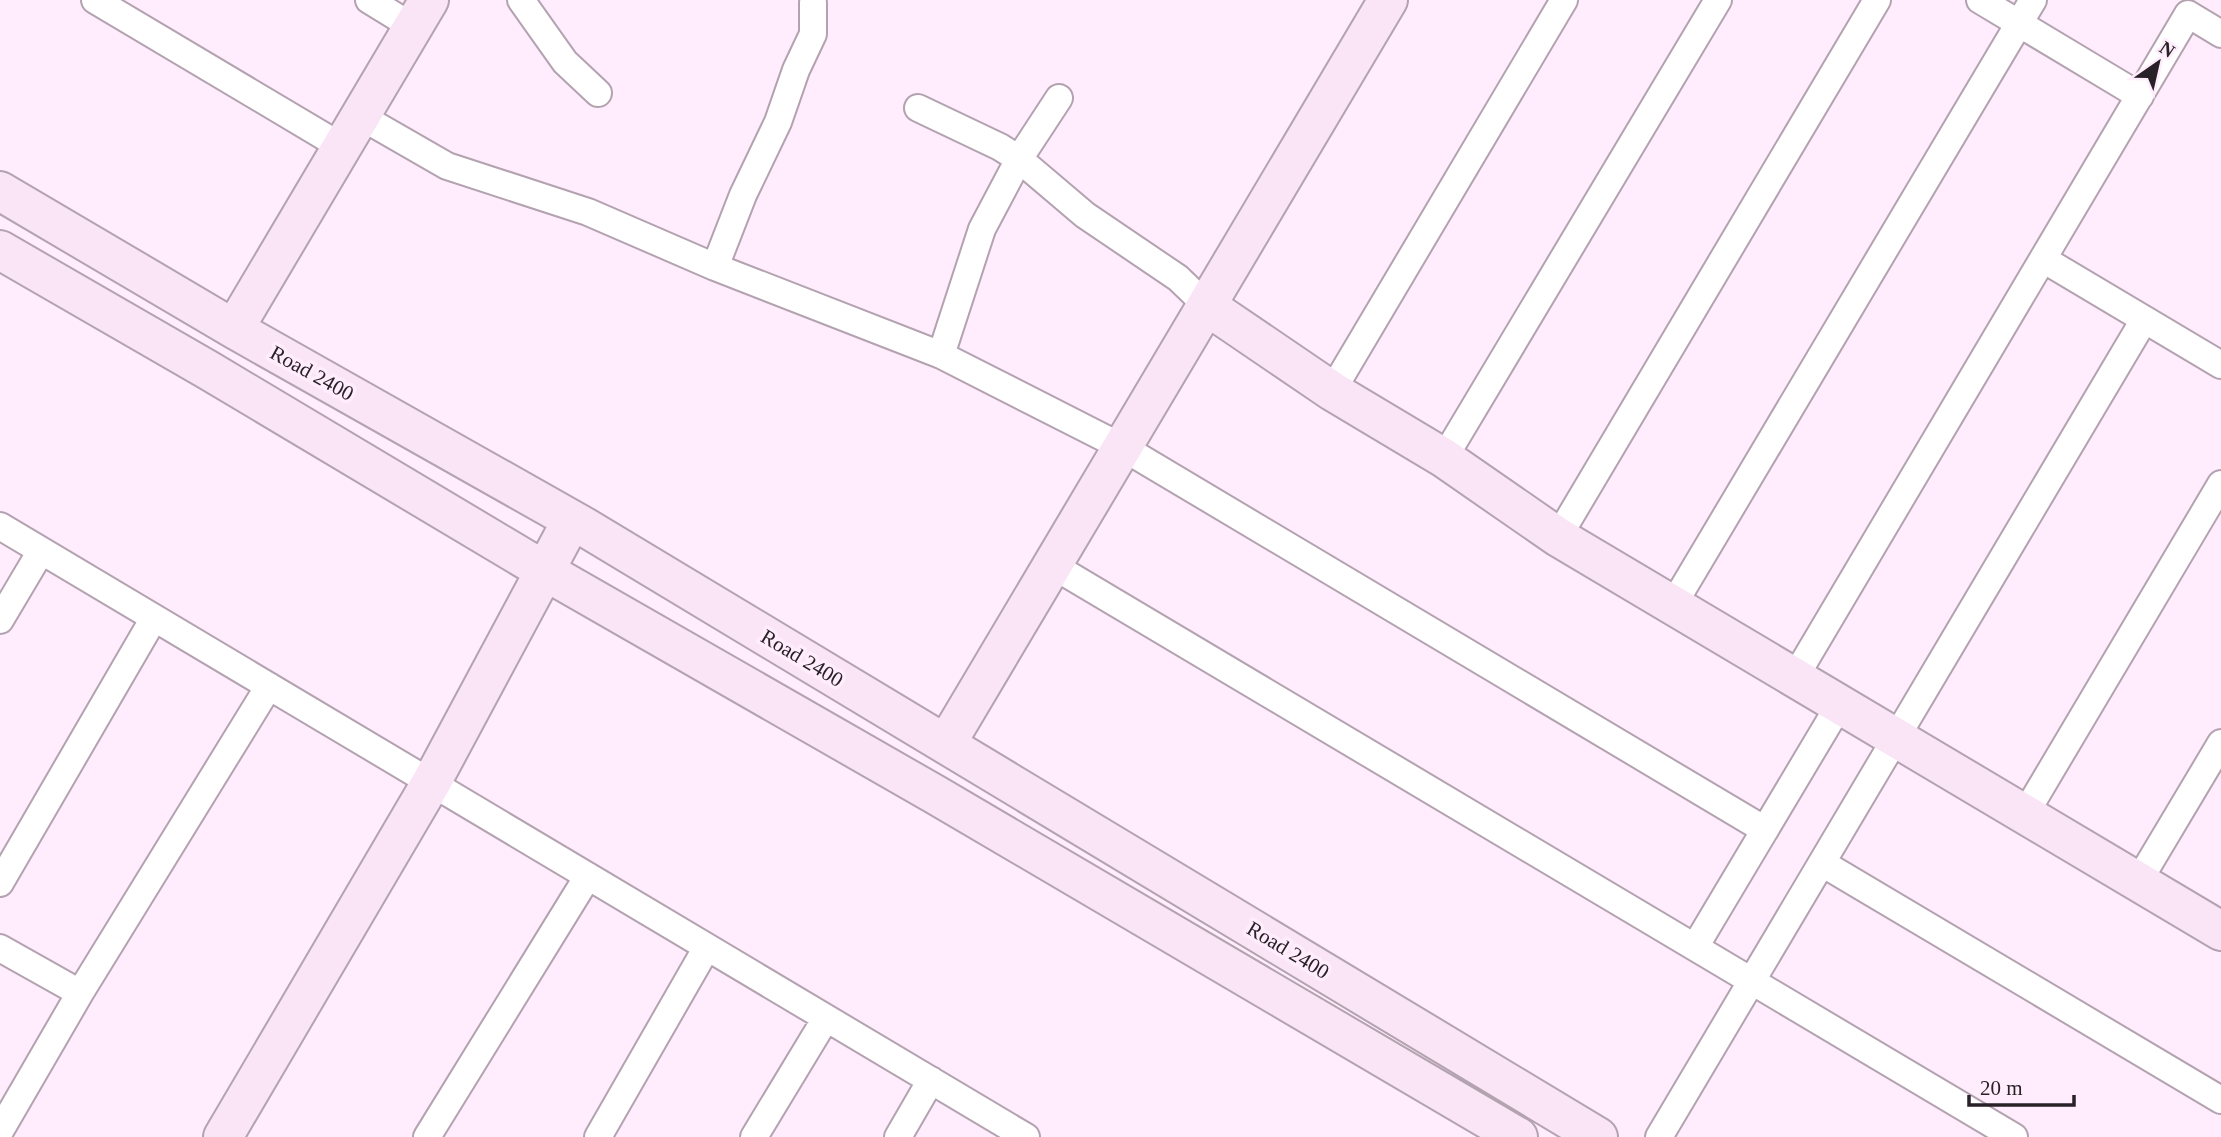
<svg xmlns="http://www.w3.org/2000/svg" width="2221" height="1137" font-family="Georgia,serif">
	<style>
		.lines { fill: none; stroke-linecap: round; stroke-linejoin: round }
		.street-casing { stroke: #b3a2b0; stroke-width: 30 }
		.secondary-casing { stroke: #b3a2b0; stroke-width: 42 }
		.street { stroke: #fff; stroke-width: 26 }
		.secondary { stroke: #fae5f7; stroke-width: 38 }
		.labels { text-anchor: middle; dominant-baseline: central; stroke-width: 7; stroke-linejoin: round; paint-order: stroke }
		.street-label { font-size: 21px; fill: #282127; stroke: #ffecfc }
	</style>
	<rect width="100%" height="100%" fill="#ffecfc"/>
	<g class="lines">
		<g class="street-casing">
			<path id="street" d="M95 0 342 147
				M369 0 413 27
				M521 0 565 62 598 93
				M1980 0 2140 96
				M918 108 1000 147 1019 159 1059 98
				M360 116 447 166 588 212 715 267 941 355 1122 447 1765 830
				M2043 259 2221 365
				M715 267 743 195 778 122 796 70 813 34V3
				M941 355 982 229 1019 159 1085 215 1178 278 1207 306
				M1332 391 1564 0
				M1444 458 1718 0
				M0 526 1026 1137
				M1558 537 1877 0
				M1052 565 2014 1137
				M1673 605 2033 0
				M0 620 41 551
				M1795 677 2188 14 2221 34
				M2025 814 2221 484
				M1822 863 2221 1100
				M2138 882 2221 743
				M0 883 154 618
				M1695 947 1840 704
				M0 948 80 993
				M0 1131 80 993 269 686
				M427 1137 588 876
				M598 1137 707 947
				M754 1137 826 1018
				M898 1137 931 1080
				M1659 1137 2144 320"/>
		</g>
		<g class="secondary-casing">
			<path id="secondary" d="M0 191 234 329 583 526 1598 1137
				M0 250 208 370 545 571 936 795 1518 1137
				M1207 306 1332 391 1444 458 1558 537 2221 931
				M234 329 429 0
				M946 744 1388 0
				M223 1137 431 783 572 520"/>
		</g>
		<use href="#street" class="street"/>
		<use href="#secondary" class="secondary"/>
	</g>
	<g class="labels">
		<g class="street-label">
			<text transform="translate(312 373) rotate(29)">Road 2400</text>
			<text transform="translate(802 658) rotate(31)">Road 2400</text>
			<text transform="translate(1288 950) rotate(31)">Road 2400</text>
		</g>
	</g>
	<g transform="translate(2158 63) rotate(34)" stroke="#ffecfc" stroke-width="5" paint-order="stroke">
	<path d="M0-5L12 26L0 18L-12 26Z" fill="#282127"/>
	<text y="-10" font-size="19" font-weight="bold" text-anchor="middle" fill="#282127">N</text>
	</g>
	<path d="M1969 1095v10h105v-10" fill="none" stroke="#282127" stroke-width="3.5"/>
	<text x="1980" y="1095" font-size="21" fill="#282127" stroke="#ffecfc" stroke-width="5" paint-order="stroke">20 m</text>
</svg>
